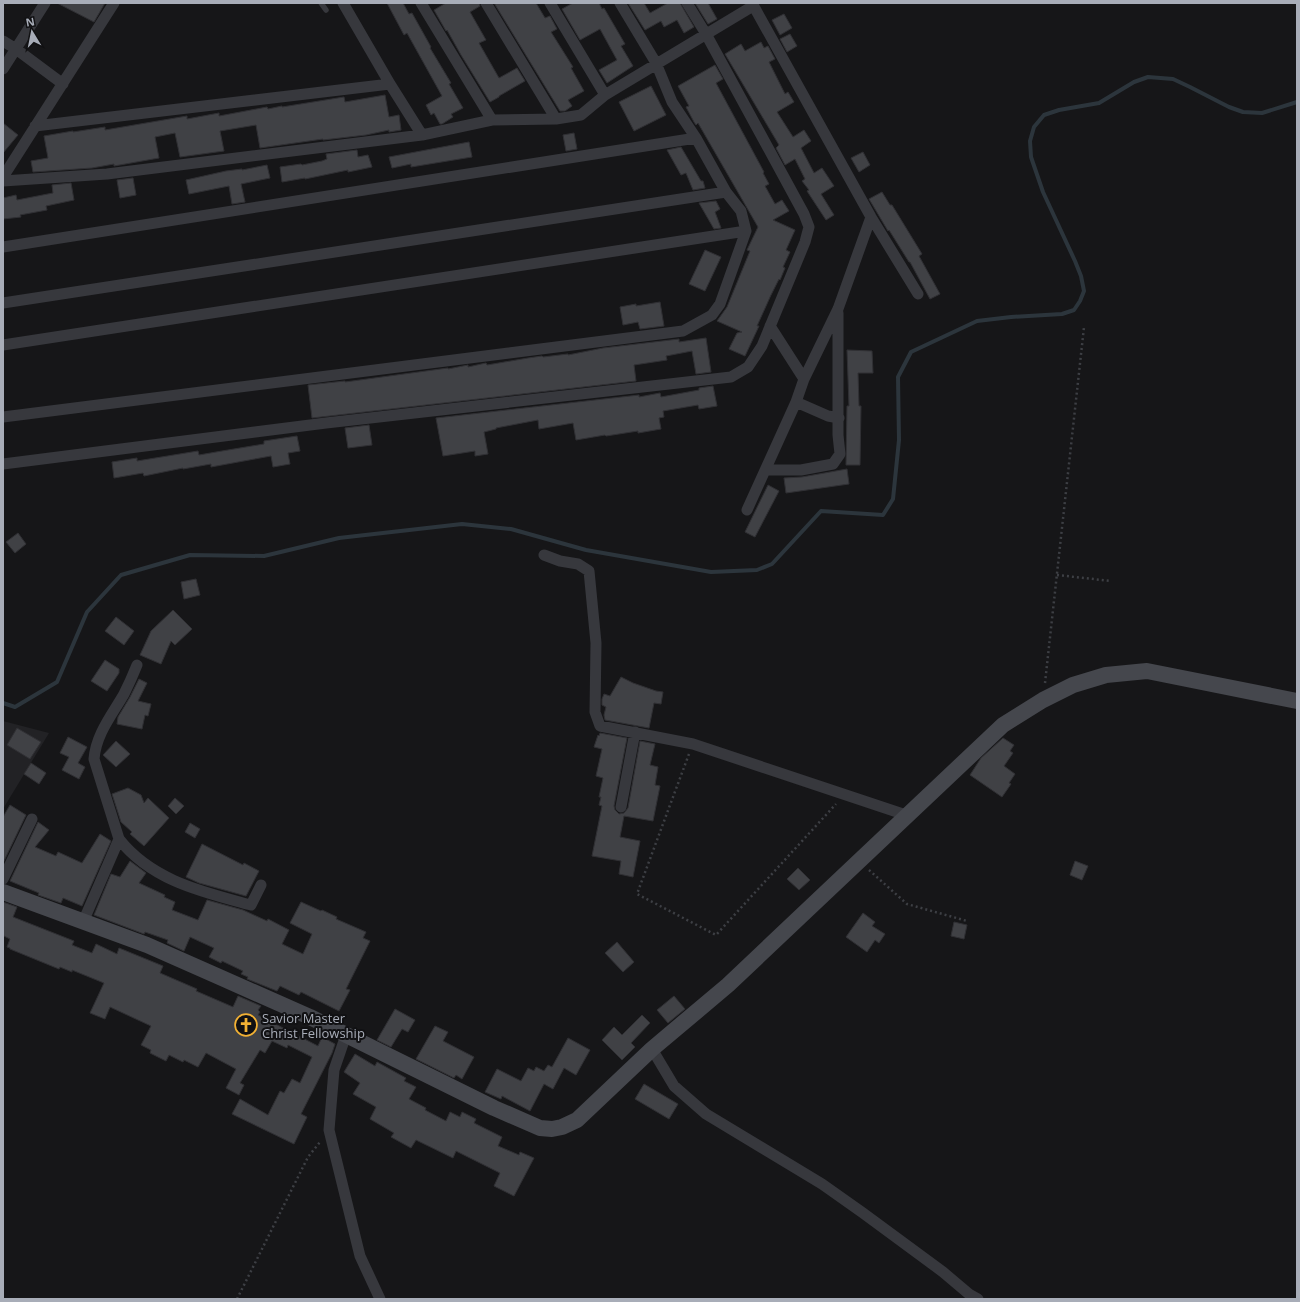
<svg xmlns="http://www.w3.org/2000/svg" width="1300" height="1302" font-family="'Open Sans',sans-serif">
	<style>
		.built { fill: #222225 }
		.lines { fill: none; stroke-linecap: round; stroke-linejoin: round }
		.stream { stroke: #2c353c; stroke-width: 4 }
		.building { fill: #404145; stroke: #303034 }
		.path { stroke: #3d3f44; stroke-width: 2.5; stroke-dasharray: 2 3; stroke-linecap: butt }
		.lane { stroke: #37383d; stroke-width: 5.5 }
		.street { stroke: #37383d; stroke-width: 11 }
		.secondary { stroke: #45474d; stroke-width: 16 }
		.labels { text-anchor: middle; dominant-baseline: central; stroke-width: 4; stroke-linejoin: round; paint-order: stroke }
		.poi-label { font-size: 13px; fill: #a8adb8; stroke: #111113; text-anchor: start }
	</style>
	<rect width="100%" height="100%" fill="#161618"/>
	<path class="built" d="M3 721 49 733 3 809Z"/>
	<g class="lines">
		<path class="stream" d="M3 703 15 707 57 682 87 612 121 575 190 555 264 556 339 538 462 524 511 529 586 550 711 572 757 570 772 564 821 511 883 515 893 499 899 440 898 377 911 352 977 321 1011 317 1062 314 1074 310 1080 301 1084 291 1081 276 1075 261 1043 192 1031 157 1030 141 1034 127 1044 115 1059 110 1099 103 1134 82 1148 77 1173 79 1190 87 1229 107 1243 112 1262 113 1297 102"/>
	</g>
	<path class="building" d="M57 3H105L94 22Z
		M387 3H403L409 14 412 13 431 47 430 48 451 83 449 84 463 108 451 114 453 117 442 124H440L434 113 431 115 426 105 442 96 407 33 404 35Z
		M446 3H479L480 6 470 12 486 40 479 43 499 78 517 68 525 81 499 96V97L490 102 461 55 447 30 446 31 434 10Z
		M494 3H536L545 18 550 16 557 29 551 32 573 67 571 68 584 91 568 100 572 106 565 111H560Z
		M573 3H599L602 9 604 8 625 44 621 46 633 66 607 83 599 70 617 60 600 29 580 40 562 9Z
		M628 3H644L650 13 668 3H680L694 27 684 33 677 20 664 27 661 21 645 30Z
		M695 3H708L717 19 708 24Z
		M784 14 792 28 780 35 772 20Z
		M790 34 797 46 787 52 780 39Z
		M761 42 764 48 768 46 775 59 769 62 785 94 788 92 794 102 777 112 793 137 804 130 811 141 801 148 814 173 822 168 834 186 821 194 834 215 826 220 807 191 809 190 802 181 805 179 795 159 785 165 776 148 779 145 725 54 741 44 745 51Z
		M715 65 723 79 716 83 764 172 763 173 769 184 765 186 775 204 782 200 789 211 773 220 795 230 786 250 790 252 783 267 785 268 780 280 779 279 771 295 757 326H759L745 356 729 349 737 333 742 332 717 321 727 307 750 251 747 250 758 227 698 123 696 125 694 122 686 107 689 106 678 86Z
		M651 86 666 115 634 131 619 102Z
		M385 95 389 117 399 115 401 130 389 132V130L366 135 323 140V139L260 148 256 125 220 131 224 151 180 157 175 133 155 137 159 158 114 166V164L92 168 33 172 31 161 48 158 44 136 73 131V132L105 127V130L187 116V119L219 113V116L267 107 268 109 282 106V107L344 97 345 102Z
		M3 123 18 135 3 153Z
		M574 133 577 149 566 151 563 135Z
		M469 142 472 157 411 167V164L392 168 389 157Z
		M681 147 701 181H703L705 188 693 190 686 173 681 175 667 150Z
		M357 150 358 157 368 155 372 167 348 172V170L305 179V178L282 182 280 167 301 164 302 165 322 161 327 159 326 154Z
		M863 152 870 165 859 172 851 158Z
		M267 165 270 178 241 184 245 202 232 204 229 186 189 194 186 180 226 171 242 169V170Z
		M133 178 136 195 120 198 117 180Z
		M71 183 74 200 46 206 47 210 20 215 21 217 3 219V198L16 195 17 200 53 193 52 185Z
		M882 192 890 205H892L922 254 919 256 940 294 930 299 910 262H909L889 230 888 231 869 199Z
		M716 201 720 209 715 212 721 228 714 229 699 203Z
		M705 250 721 257 705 291 689 284Z
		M660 302 664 326 640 329 638 322 623 325 620 307 636 304V306Z
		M706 338 711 372 696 374 692 351 666 356 667 360 634 365 636 381 312 418 308 385 345 381V382L448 368V369L468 365V367L486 363 487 365 528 358 542 356 543 357 568 354V355L603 348 679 339V342Z
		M847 350 872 351 873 373H858L859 406H861L860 465H846L847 406H849Z
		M713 386 717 406 699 409 698 405 663 411 664 417 659 418 661 429 638 433V431L606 436 605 435 576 440 573 423 539 429 538 420 496 428V429L484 432 488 454 475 456V451L443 456 436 418 639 395V397L660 393 661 397 699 390V388Z
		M369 425 372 445 348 448 345 428Z
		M297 436 300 451 288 453 290 464 273 467 271 456 211 467V464L183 469V468L144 476 143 473 114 478 112 462 137 458V461L198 451 199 455 222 451 264 444V441Z
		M847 469 849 484 786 493 784 478 802 477Z
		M768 485 779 491 755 537 745 532Z
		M18 533 26 544 15 553 6 542Z
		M196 579 200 595 184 599 181 582Z
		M173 610 192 629 175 645 171 641 161 664 140 655 151 631Z
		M116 617 134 631 124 645 105 631Z
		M105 660 119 669V673L107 691 91 681Z
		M621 677 633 683 656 691 663 692 661 704 654 703 649 728 605 720 604 715 606 707 602 705V699L604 694 610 696Z
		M139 679 147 683 138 701 151 704 148 716 145 715 142 729 117 724 118 717 130 697Z
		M17 728 41 742 30 759 7 745Z
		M600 733 627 738 614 806 615 810 619 814 624 813 628 808 640 741 655 744 650 765 658 767 655 785 660 786 653 821 624 816 620 837 640 841 633 877 619 874 621 861 592 856 602 806 599 805 601 797H599L603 778 596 776 602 749 594 747 598 735 599 736Z
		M68 737 87 747 78 763 85 767 79 779 62 770 69 757 60 753Z
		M1003 738 1014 745 1010 751 1013 753 1004 766 1015 774 1009 783 1011 784 1002 797 970 775 981 758Z
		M116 741 130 754 116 767 103 755Z
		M31 763 46 773 39 784 24 774Z
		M128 788 141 795 144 803 148 798 169 818 144 846 130 834 132 832 121 822 112 794Z
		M175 798 184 806 176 814 168 806Z
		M10 805 26 815 3 863V817Z
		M38 822 49 830 35 847 56 856 58 852 82 863 100 834 111 841 82 906 63 898 61 903 38 895 39 893 10 881Z
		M190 823 200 829 195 838 185 832Z
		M202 844 243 865 244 863 259 871 246 896 199 883 186 877Z
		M130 861 146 873 139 883 165 895 164 897 175 902 172 910 198 920 207 900 243 910 267 921 268 919 289 930 282 944 303 954 312 934 290 923 301 902 321 911 322 910 337 917 336 919 366 932 363 938 370 941 346 989 350 990 339 1011 301 992 299 995 280 986 277 991 247 979 248 977 241 974 243 971 222 961 221 963 209 957 214 948 190 937 184 951 167 943 168 940 145 932 144 934 94 915 111 874 120 877Z
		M1075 861 1088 866 1082 880 1070 875Z
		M798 868 810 880 799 890 787 879Z
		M3 902 17 907 13 917 74 941 72 945 92 953 96 944 117 954 119 948 163 966 160 973 197 989 196 991 233 1007 238 996 261 1006 258 1010 260 1012 258 1015 318 1046 322 1037 335 1044 332 1053 301 1114 307 1117 294 1144 232 1114 240 1099 268 1115 280 1091 284 1093 292 1079 300 1083 312 1057 288 1045 287 1048 272 1041 265 1053 260 1050 240 1083 244 1085 239 1095 226 1088 236 1069 206 1053 198 1067 184 1060 183 1062 169 1055 166 1061 150 1053 151 1050 141 1045 151 1026 110 1007 105 1019 90 1013 104 983 72 970V972L60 967 59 969 10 949V948L7 947 10 939 4 936 3 938Z
		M863 913 875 922 872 926 885 934 879 943 875 940 867 952 846 937Z
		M954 922 967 925 964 939 951 936Z
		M617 942 634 962 623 972 605 953Z
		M674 996 685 1009 668 1023 657 1010Z
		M395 1009 415 1020 408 1032 402 1029 391 1047 377 1040Z
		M642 1015 650 1023 631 1043 635 1047 622 1060 602 1040 614 1027 622 1035Z
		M435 1026 448 1032 443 1041 474 1057 462 1079 456 1075 454 1078 416 1059Z
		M568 1038 590 1050 576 1075 564 1068 553 1089 544 1084 530 1111 502 1096 501 1099 485 1092 497 1069 521 1081 528 1068 534 1071 536 1067 544 1071 548 1065 552 1067Z
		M355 1054 375 1066 377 1062 406 1078 404 1081 416 1087 409 1099 426 1108 425 1110 446 1121 450 1112 460 1117 462 1112 476 1119 474 1123 502 1137 498 1146 519 1155 520 1152 534 1158 514 1196 494 1186 500 1173 456 1151 453 1158 416 1140 411 1148 391 1137 394 1133 370 1119 376 1107 353 1094 360 1083 344 1072Z
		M644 1084 678 1104 669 1119 635 1099Z"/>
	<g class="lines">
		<path class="path" d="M1057 575 1111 581
			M1045 683 1084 327
			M689 754 637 894 716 935 836 804
			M869 870 907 904 967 921
			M237 1299 308 1157 320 1142"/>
		<path class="lane" d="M321 3 326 10"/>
		<path class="street" d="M343 3 390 84 422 135
			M421 3 492 120
			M486 3 556 119
			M550 3 605 95
			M752 3 871 217 918 294
			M3 41 16 49 63 84
			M3 69 45 3
			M35 126 390 84
			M3 177 114 3
			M3 181 107 174 422 135 492 120 556 119 581 115 605 95 753 6
			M3 247 696 138
			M3 303 726 192
			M770 326 804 379
			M3 345 746 231
			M796 402 828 416 839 418
			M3 417 683 331 712 315 720 304 746 231 741 211 726 192 696 138 672 102 656 63 620 3
			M3 464 326 423 731 377 748 367 762 346 805 242 809 227 804 214 706 34 687 3
			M766 470H801L833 464 840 454 838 435V313
			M747 510 796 402 804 379 838 309 871 217
			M544 555 560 561 578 564 589 571 596 643 595 712 600 726 693 744 909 816
			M137 665C133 675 129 684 124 694 112 715 96 734 94 759L119 839C152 881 203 892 251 905L261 885
			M621 807 635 732
			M3 879 32 819
			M83 922 119 839
			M346 1035 334 1070 329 1130 360 1256 380 1299
			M652 1049 674 1086 706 1114 822 1184 863 1213 943 1272 969 1294 978 1299"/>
		<path class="secondary" d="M3 892 147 945 224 979 310 1017 494 1108 540 1128 552 1129 562 1127 577 1120 652 1049 728 985 1003 725 1043 700 1073 685 1106 675 1147 671 1297 701"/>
	</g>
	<defs>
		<g id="church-ring" transform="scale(1.15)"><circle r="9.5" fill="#111113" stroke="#f2b134" stroke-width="1.5"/><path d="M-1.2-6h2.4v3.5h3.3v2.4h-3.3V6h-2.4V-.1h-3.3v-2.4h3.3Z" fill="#f2b134"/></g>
	</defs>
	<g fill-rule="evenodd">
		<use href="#church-ring" x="246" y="1025"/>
	</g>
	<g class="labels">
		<g class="poi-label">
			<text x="262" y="1018">Savior Master<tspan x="262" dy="15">Christ Fellowship</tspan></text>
		</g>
	</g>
	<rect width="1300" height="1302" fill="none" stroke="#a8adb8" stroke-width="8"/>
	<g transform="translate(32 32) rotate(350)" stroke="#111113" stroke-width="3" paint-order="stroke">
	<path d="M0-3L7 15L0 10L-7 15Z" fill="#a8adb8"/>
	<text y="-6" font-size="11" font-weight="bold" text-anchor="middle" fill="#a8adb8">N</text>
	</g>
</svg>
